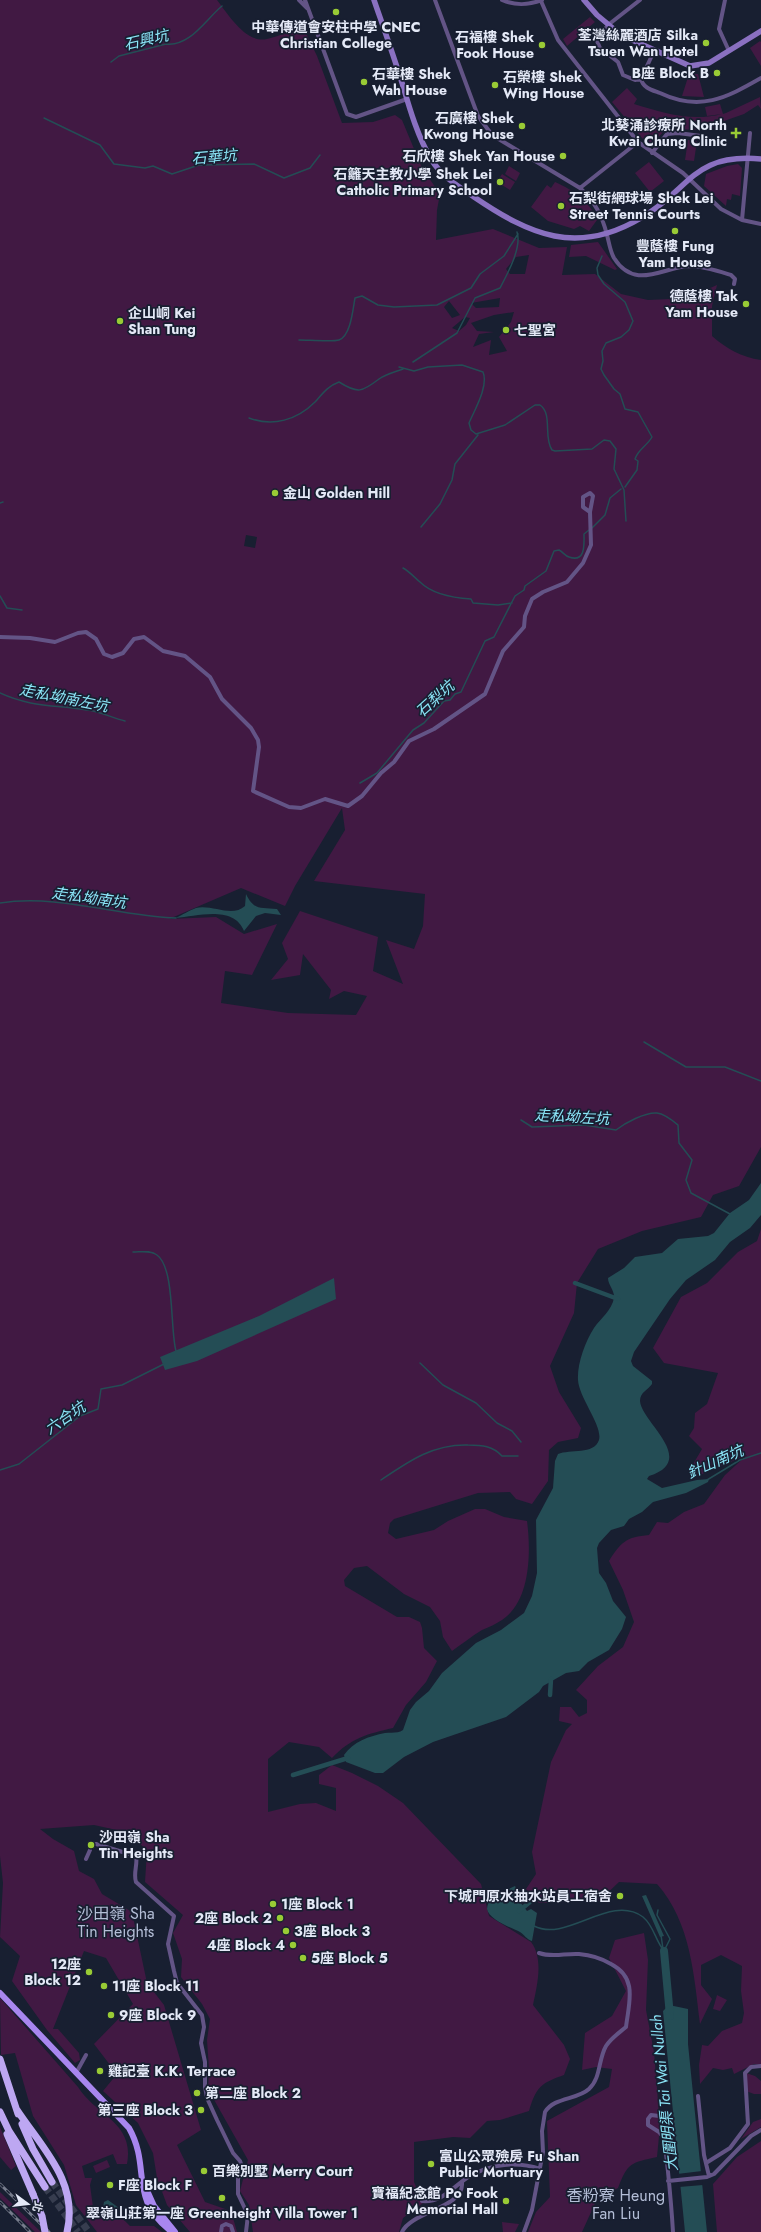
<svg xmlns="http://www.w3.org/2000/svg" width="761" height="2232" font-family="Jost,'Noto Sans TC',sans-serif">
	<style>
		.green { fill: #411943; fill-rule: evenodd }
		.water { fill: #244d55 }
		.pier { fill: #181f31 }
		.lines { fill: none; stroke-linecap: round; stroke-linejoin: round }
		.stream { stroke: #244d55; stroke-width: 1.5 }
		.canal { stroke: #244d55; stroke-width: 4.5 }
		.river { stroke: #244d55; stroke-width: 8 }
		.highway-tunnel { stroke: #373d4f; stroke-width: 7; stroke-dasharray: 7 3.5; stroke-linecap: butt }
		.street { stroke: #635486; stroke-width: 4 }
		.secondary { stroke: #8a70c1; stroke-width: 5.5 }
		.primary { stroke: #a886ef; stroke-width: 6 }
		.highway { stroke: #bda7f2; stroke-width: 7 }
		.rail-casing { stroke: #767c8c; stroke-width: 3 }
		.rail { stroke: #181f31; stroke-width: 1.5; stroke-dasharray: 4.5; stroke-linecap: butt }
		.highway-bridge { stroke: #bda7f2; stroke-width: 7 }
		.poi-dot { fill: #99cb35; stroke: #181f31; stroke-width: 1.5 }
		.labels { text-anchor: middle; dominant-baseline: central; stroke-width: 3.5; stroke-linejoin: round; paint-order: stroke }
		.poi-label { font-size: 14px; font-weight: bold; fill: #e4e9f7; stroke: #181f31; text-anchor: start }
		.water-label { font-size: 15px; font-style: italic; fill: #8be5f7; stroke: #181f31 }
		.quarter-label { font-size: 16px; fill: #b4bed7; stroke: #181f31 }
	</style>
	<rect width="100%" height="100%" fill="#181f31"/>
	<path class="green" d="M0 0H217C228 14 246 44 267 39 279 36 291 31 303 27L317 56 342 123 373 122 395 115 402 120 422 168 440 194 437 210 436 240 493 229 539 248 567 247 562 275 595 274 621 294 648 300 671 299 699 293 717 285 712 306V336C727 349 741 357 761 360V1147L739 1186 713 1195 701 1217 642 1231 598 1249 577 1283 574 1313 550 1366 559 1392 581 1428 578 1438 558 1442 549 1450 548 1481 532 1504 516 1499 510 1492 478 1493 394 1519 390 1523 388 1533 396 1539 434 1530 448 1521 475 1509H485L504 1517 527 1521C531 1551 531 1601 502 1620 496 1624 489 1627 482 1630 472 1636 462 1644 452 1651L443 1637 440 1621 430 1607 404 1594 367 1566 354 1568 344 1580 345 1586 397 1617H409L420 1622 422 1628 424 1648 437 1661 426 1682 406 1705 393 1728C367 1734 351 1738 332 1758L319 1747 289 1742 268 1759V1812L300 1804 316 1803 336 1811V1788L319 1784V1775L332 1765 352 1773 378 1786 403 1803 481 1884 489 1916 531 1942C544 1959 537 1986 533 2005L564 2045 570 2059 564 2075C541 2083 536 2087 529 2111L500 2120 487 2121 470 2138 453 2137 414 2142V2182L423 2203 403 2218 399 2232H253L249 2205 240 2191 248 2160 208 2089 209 2069 207 2040 210 2019 202 2004 181 1977 182 1959 173 1933 183 1915 145 1882 147 1851 130 1833 94 1825 40 1829 53 1839 74 1851 79 1871 94 1879 102 1894 132 1912 147 1983 164 2005 201 2130 177 2145 205 2202 231 2211 237 2232H190L167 2205 157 2178 153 2153 138 2123 103 2091 117 2074 94 2044 133 2004 106 1958 84 1951 53 2029H58L79 2053 80 2060 75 2063 47 2030 12 1981 20 1956 0 1937 3 1883 0 1856ZM529 255 525 274H510L506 269 516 257ZM500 298 499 307 476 308 471 303ZM449 301 460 315 452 318 444 307ZM514 312 511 322 499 337 507 351 489 355 491 340 473 347 479 334 494 332 477 331 471 323 494 315ZM465 317 470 318 466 325 459 331 452 328ZM246 535 257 537 255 548 244 546ZM342 808 345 830 314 881 425 894 423 926 414 949 386 940 403 984 373 971 378 937 300 911 282 943 288 959 271 980 300 975 303 954 331 990 329 999 344 991 367 996 356 1015 288 1013 221 1003 225 971 252 975 277 924 244 934 216 917 169 919 241 888 285 906 295 886Z
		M590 17 595 22 567 46 563 39Z
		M760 41 761 42V66L750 48Z
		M689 74H698L704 97 682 96Z
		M627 88 637 99 634 104C664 113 691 122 722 114L707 116 705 107 720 104 723 114 726 113 760 97 761 109 758 105 744 114 724 121 711 130 666 129 654 142 648 143 642 138 612 102Z
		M688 140 697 141 694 161 685 160Z
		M649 162 664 181 650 192 635 173Z
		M738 164 742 168 740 196 732 194 731 200 727 199 726 206 704 186 706 174 727 166Z
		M509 166 520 173 516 181 505 174Z
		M502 174 515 182 510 190 497 182Z
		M555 182C573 190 590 201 597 220L589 231 580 226 574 229 548 221 531 207 547 185 551 188Z
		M598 242 617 269 615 270 586 256 569 257 571 245Z
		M761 1229V2065L754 2064 734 2074 732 2068 723 2070 713 2068 700 2084 699 2065 702 2045 708 2046 722 2031 742 2023 744 2013 741 1991 742 1966 721 1955 701 1965V1985L712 1999 700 2024C694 1976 691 1922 657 1884L619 1882 599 1901 539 1903 526 1889 536 1874 532 1852 551 1762 566 1730 572 1724 559 1721 560 1707H571L579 1717 587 1713V1700L576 1690 598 1666 623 1647 634 1622 623 1590 609 1561C621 1542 626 1537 649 1535L657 1522 668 1523 684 1512 704 1504 725 1475 747 1455 695 1477 692 1466 702 1449 689 1436 694 1428 695 1413 707 1404 718 1373 664 1363 653 1348 681 1297 707 1283 738 1252 757 1241Z
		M644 1933 648 1960 646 2010 654 2052 660 2126 657 2157C631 2163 628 2162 618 2188L597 2199 582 2232H528L536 2212 550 2197 547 2121 609 2087 612 2069 596 2067 582 2070 585 2033 612 2016 626 1991 609 1958 615 1940Z
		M717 1995 727 2000 720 2011 713 2009Z
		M0 1998 78 2087C96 2116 135 2122 127 2164H117L113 2154 82 2166 85 2178H92L90 2185 93 2207C105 2211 103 2219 118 2214L130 2226H154L162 2232H97L76 2205 64 2165 33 2116 15 2053 1 2055Z
		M746 2073 755 2076 761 2081V2094H754L746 2091Z
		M761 2119V2127L741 2139 753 2122Z
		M0 2127 16 2166 11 2170 0 2157Z
		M761 2141V2232H717L713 2184 737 2157Z
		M107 2160 110 2167 96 2173 93 2166Z
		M0 2192 41 2232H35L0 2198Z
		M502 2222 519 2224 515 2232H503Z"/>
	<path class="water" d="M246 894C254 911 261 907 277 909L281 915 265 913 256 916 244 931C234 905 197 916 176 918 182 915 190 910 196 908 212 904 232 918 245 906Z
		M761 1183V1215L750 1228 730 1242 715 1260 686 1280 670 1299 634 1352 631 1361 633 1366 652 1381V1384C648 1390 640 1392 640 1401 641 1422 699 1460 649 1476L647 1479 662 1488 697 1480 709 1479 708 1482 686 1493 653 1502 642 1512 629 1519 624 1526 611 1530 599 1543 597 1548 599 1573 606 1583 613 1601 626 1617 622 1629 609 1650 588 1662 579 1671 566 1673 543 1686 539 1692 506 1717 433 1742 404 1757 383 1773H375L346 1762 344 1755C353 1742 369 1736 385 1733 392 1732 398 1734 403 1730L410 1710 416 1702 429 1691 442 1673 476 1643 501 1630 524 1613 532 1596 537 1573 536 1520 553 1488 555 1461 558 1454C570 1449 594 1455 599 1440 603 1426 579 1398 578 1380 577 1364 585 1342 594 1328 600 1319 612 1310 614 1298 615 1291 608 1285 608 1278L624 1268 635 1257 662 1253 678 1239 708 1236 714 1233 730 1213 749 1200Z
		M334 1278 336 1299 197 1361 165 1370 160 1357 259 1316Z
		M515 1886 522 1899 520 1902 527 1911 531 1909 537 1913 532 1941C526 1939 525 1935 520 1932 512 1928 489 1920 487 1909 487 1906 489 1901 491 1897Z
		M646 1895 664 1936 660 1937 642 1896Z
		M669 2005 688 2009V2044L707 2232H685L663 2011Z
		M108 2200 119 2208V2214L113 2215 103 2208 104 2202Z"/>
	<path class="pier" d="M702 2171 703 2185 679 2187 677 2174Z"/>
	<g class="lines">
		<path class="stream" d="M111 62 119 56 166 44C190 47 206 19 222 6
			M44 118 100 145 114 164 145 168 153 166 172 174 199 165 254 164 284 178 310 168 320 155
			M602 256 597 268 598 275 604 284 625 302 633 321 629 330 621 337 606 343 602 351 603 361 601 369 604 375 614 389 620 394 625 409 638 412 652 437C647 446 638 449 635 459L638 461 637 470 625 487
			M299 340C308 340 333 342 339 340 351 336 353 308 355 298L362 296 378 305 394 307 437 305 471 288 480 274 504 256 518 234
			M413 362 457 333 475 298 500 288C508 273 522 247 517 232
			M399 367 414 371 428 367 462 365 483 372C489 386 474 411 469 423L471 430 476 434 505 425 535 405H540C553 414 543 437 552 450L555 451 592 449 604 440 610 441 616 449 614 469 624 490 626 521
			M249 418C273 427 297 420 315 402 323 393 328 386 339 382 358 394 362 392 379 379 386 374 395 372 403 369
			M0 503 3 502
			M421 527 440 504 452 480 455 464 478 435
			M592 528 605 515 610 498 621 489
			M403 568C410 572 414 577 420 582 432 594 455 598 471 599L473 603 498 605 512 603
			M0 596 7 608 22 610
			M0 693C30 707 55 705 87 710 99 711 112 718 125 721
			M360 783 377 773 413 730 424 723 444 701 450 700 455 694 461 692 485 641 494 637 515 596 524 590 525 586 546 571 554 551 559 550C563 552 565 556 569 557 586 563 584 544 584 534L589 530
			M0 903C59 894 117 916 176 918
			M644 1042 686 1067H725L761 1081
			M521 1120 532 1127 584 1125 616 1130C625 1123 645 1112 657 1113 665 1114 672 1120 678 1125L679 1143 692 1160 686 1180 691 1193 730 1214
			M133 1252C141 1252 151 1250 157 1255 175 1268 170 1330 176 1351
			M420 1363 443 1385 476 1403 497 1423 512 1431 521 1442
			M0 1470 19 1464 80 1416 98 1409 101 1389 122 1385 164 1364
			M381 1480C409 1461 433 1444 468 1445 482 1445 493 1446 502 1456H518
			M707 1480 740 1460 761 1453
			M658 1910 657 1915 670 1939 664 1951
			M534 1926C567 1943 610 1893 643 1917 654 1926 655 1940 664 1951
			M661 1935 663 1949"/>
		<path class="canal" d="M575 1283 618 1299
			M550 1695 551 1679
			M293 1775 348 1758
			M519 1911 536 1897"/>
		<path class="river" d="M664 1951 670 2016"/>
		<path class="highway-tunnel" d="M52 2182 89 2232
			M45 2187 78 2232"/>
		<path class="street" d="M299 0 307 8
			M305 0 347 114 356 117 407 99
			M435 0 478 116 492 135 580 188C595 202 602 215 607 235 609 242 610 251 614 258 635 291 663 267 689 266 703 266 718 271 731 275L735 279 734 284
			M502 0C516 6 528 5 542 0
			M640 0 608 25 597 41 600 48 618 62 623 75 635 80 641 79
			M725 0 719 29 729 51
			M541 1 558 40 638 142 683 173 721 209 742 220 761 224
			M641 79C643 88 652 90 660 93 700 112 726 98 761 78
			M641 79 654 51
			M652 153 667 134 678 133 701 136
			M580 188 638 142
			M742 220 750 133
			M0 637 30 638 55 642 78 633 86 632 96 639 104 654 112 657 123 653 134 639 144 637 163 651 185 656 210 677 222 699 251 728 258 740 259 747 253 791 289 807 301 808 325 799 348 806 362 796 381 773 394 762 409 741 434 729 485 694 503 651 524 627 525 616 532 599 543 592 567 582 583 563 591 545 590 512 593 496 590 493 583 497V507L590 512
			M96 1844 136 1856C138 1864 133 1873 136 1882L174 1916 168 1944 174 1971 177 1983 202 2015 204 2027 201 2043 205 2062V2087L207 2098 217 2120 233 2153 240 2161 242 2167 238 2179V2194L248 2215 246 2232
			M86 1859 90 1850
			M76 2073 86 2055
			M698 2096 704 2155 709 2176
			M664 2138 659 2132 648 2125V2119L651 2115 659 2116C665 2124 672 2215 673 2232
			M706 2163 730 2148 748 2124 745 2073 751 2067 761 2066
			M668 2181 707 2177 714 2174 751 2136 761 2130
			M422 2201C443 2203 453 2186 470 2176 491 2164 517 2161 540 2169
			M221 2232 222 2226 226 2224 231 2226 233 2232
			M402 2232C412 2211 464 2208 462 2183
			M524 2232 532 2210 543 2152 542 2131 545 2112C554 2097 577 2100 589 2089 601 2078 598 2060 606 2046 611 2038 619 2033 626 2027 629 2002 638 1978 611 1964 601 1958 591 1955 579 1954 565 1953 553 1958 539 1953"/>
		<path class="secondary" d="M374 0C384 29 394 57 403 86 410 110 418 137 431 159 442 177 457 185 474 197 530 235 577 256 641 218 691 189 692 153 761 159
			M584 0 597 15 621 35 690 66 709 63 761 31"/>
		<path class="primary" d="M0 1993 129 2128C152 2169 127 2197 172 2232
			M145 2186 154 2206 175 2232"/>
		<path class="highway" d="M0 2059 18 2114
			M17 2110C42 2148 79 2182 67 2232
			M0 2112 9 2131 45 2187
			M22 2124 33 2149 52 2182
			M7 2134 33 2194"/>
		<g class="rail-casing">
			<path id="rail" d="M0 2184 49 2232
				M0 2202 30 2232"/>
		</g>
		<use href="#rail" class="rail"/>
		<path class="highway-bridge" d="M33 2194 42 2216 45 2232"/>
	</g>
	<g class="poi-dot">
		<circle cx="336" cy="12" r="4"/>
		<circle cx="706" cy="43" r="4"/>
		<circle cx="542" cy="45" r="4"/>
		<circle cx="717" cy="73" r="4"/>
		<circle cx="364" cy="82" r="4"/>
		<circle cx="495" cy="85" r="4"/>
		<circle cx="522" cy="126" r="4"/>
		<path d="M734 127h4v4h4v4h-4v4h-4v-4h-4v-4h4z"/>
		<circle cx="563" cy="156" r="4"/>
		<circle cx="500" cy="182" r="4"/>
		<circle cx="561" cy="206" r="4"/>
		<circle cx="675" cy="231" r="4"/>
		<circle cx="746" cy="304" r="4"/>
		<circle cx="120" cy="321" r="4"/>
		<circle cx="506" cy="330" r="4"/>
		<circle cx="275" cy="493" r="4"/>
		<circle cx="91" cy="1845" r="4"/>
		<circle cx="620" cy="1896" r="4"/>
		<circle cx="273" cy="1904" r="4"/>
		<circle cx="280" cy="1918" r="4"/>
		<circle cx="286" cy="1931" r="4"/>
		<circle cx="293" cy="1945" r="4"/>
		<circle cx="303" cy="1958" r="4"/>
		<circle cx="89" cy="1972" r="4"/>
		<circle cx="104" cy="1986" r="4"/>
		<circle cx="111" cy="2015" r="4"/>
		<circle cx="100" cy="2071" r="4"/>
		<circle cx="197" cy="2093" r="4"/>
		<circle cx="201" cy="2110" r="4"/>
		<circle cx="431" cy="2164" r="4"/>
		<circle cx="204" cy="2171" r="4"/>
		<circle cx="110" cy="2185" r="4"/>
		<circle cx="222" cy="2198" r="4"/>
		<circle cx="506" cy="2201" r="4"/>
	</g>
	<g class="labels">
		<g class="poi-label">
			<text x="336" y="27" text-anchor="middle">中華傳道會安柱中學 CNEC<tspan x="336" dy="16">Christian College</tspan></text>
			<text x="698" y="35" text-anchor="end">荃灣絲麗酒店 Silka<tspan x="698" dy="16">Tsuen Wan Hotel</tspan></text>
			<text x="534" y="37" text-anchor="end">石福樓 Shek<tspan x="534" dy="16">Fook House</tspan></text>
			<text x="709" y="73" text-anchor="end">B座 Block B</text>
			<text x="372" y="74">石華樓 Shek<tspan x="372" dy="16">Wah House</tspan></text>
			<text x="503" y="77">石榮樓 Shek<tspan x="503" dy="16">Wing House</tspan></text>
			<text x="514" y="118" text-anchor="end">石廣樓 Shek<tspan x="514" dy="16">Kwong House</tspan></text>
			<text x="727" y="125" text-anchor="end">北葵涌診療所 North<tspan x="727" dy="16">Kwai Chung Clinic</tspan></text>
			<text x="555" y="156" text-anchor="end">石欣樓 Shek Yan House</text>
			<text x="492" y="174" text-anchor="end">石籬天主教小學 Shek Lei<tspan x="492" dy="16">Catholic Primary School</tspan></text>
			<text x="569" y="198">石梨街網球場 Shek Lei<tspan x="569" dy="16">Street Tennis Courts</tspan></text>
			<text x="675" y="246" text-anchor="middle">豐蔭樓 Fung<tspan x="675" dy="16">Yam House</tspan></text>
			<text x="738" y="296" text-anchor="end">德蔭樓 Tak<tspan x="738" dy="16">Yam House</tspan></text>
			<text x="128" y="313">企山峒 Kei<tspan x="128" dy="16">Shan Tung</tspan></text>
			<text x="514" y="330">七聖宮</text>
			<text x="283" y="493">金山 Golden Hill</text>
			<text x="99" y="1837">沙田嶺 Sha<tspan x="99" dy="16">Tin Heights</tspan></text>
			<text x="612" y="1896" text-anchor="end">下城門原水抽水站員工宿舍</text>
			<text x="281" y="1904">1座 Block 1</text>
			<text x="272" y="1918" text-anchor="end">2座 Block 2</text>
			<text x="294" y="1931">3座 Block 3</text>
			<text x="285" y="1945" text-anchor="end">4座 Block 4</text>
			<text x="311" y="1958">5座 Block 5</text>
			<text x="81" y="1964" text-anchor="end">12座<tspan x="81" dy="16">Block 12</tspan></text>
			<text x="112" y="1986">11座 Block 11</text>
			<text x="119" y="2015">9座 Block 9</text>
			<text x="108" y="2071">雞記臺 K.K. Terrace</text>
			<text x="205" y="2093">第二座 Block 2</text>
			<text x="193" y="2110" text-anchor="end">第三座 Block 3</text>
			<text x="439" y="2156">富山公眾殮房 Fu Shan<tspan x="439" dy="16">Public Mortuary</tspan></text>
			<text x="212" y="2171">百樂別墅 Merry Court</text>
			<text x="118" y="2185">F座 Block F</text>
			<text x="498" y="2193" text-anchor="end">寶福紀念館 Po Fook<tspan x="498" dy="16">Memorial Hall</tspan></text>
			<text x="222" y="2213" text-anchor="middle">翠嶺山莊第一座 Greenheight Villa Tower 1</text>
		</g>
		<g class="water-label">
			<text transform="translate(146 40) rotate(-13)">石興坑</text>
			<text transform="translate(214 157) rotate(-5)">石華坑</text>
			<text transform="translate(64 698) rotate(11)">走私坳南左坑</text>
			<text transform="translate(435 699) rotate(-42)">石梨坑</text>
			<text transform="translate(89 898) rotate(8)">走私坳南坑</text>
			<text transform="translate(572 1117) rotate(3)">走私坳左坑</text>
			<text transform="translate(65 1418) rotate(-34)">六合坑</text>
			<text transform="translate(715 1462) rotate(-24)">針山南坑</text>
			<text transform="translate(664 2093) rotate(-96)">大圍明渠 Tai Wai Nullah</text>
		</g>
		<g class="quarter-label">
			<text x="116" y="1913">沙田嶺 Sha<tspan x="116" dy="18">Tin Heights</tspan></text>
			<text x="616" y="2195">香粉寮 Heung<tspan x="616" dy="18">Fan Liu</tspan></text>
		</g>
	</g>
	<g transform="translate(28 2204) rotate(105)" stroke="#181f31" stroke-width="3" paint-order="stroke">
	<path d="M0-3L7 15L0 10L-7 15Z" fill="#e4e9f7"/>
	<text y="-6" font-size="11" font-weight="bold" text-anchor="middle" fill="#e4e9f7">北</text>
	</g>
</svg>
